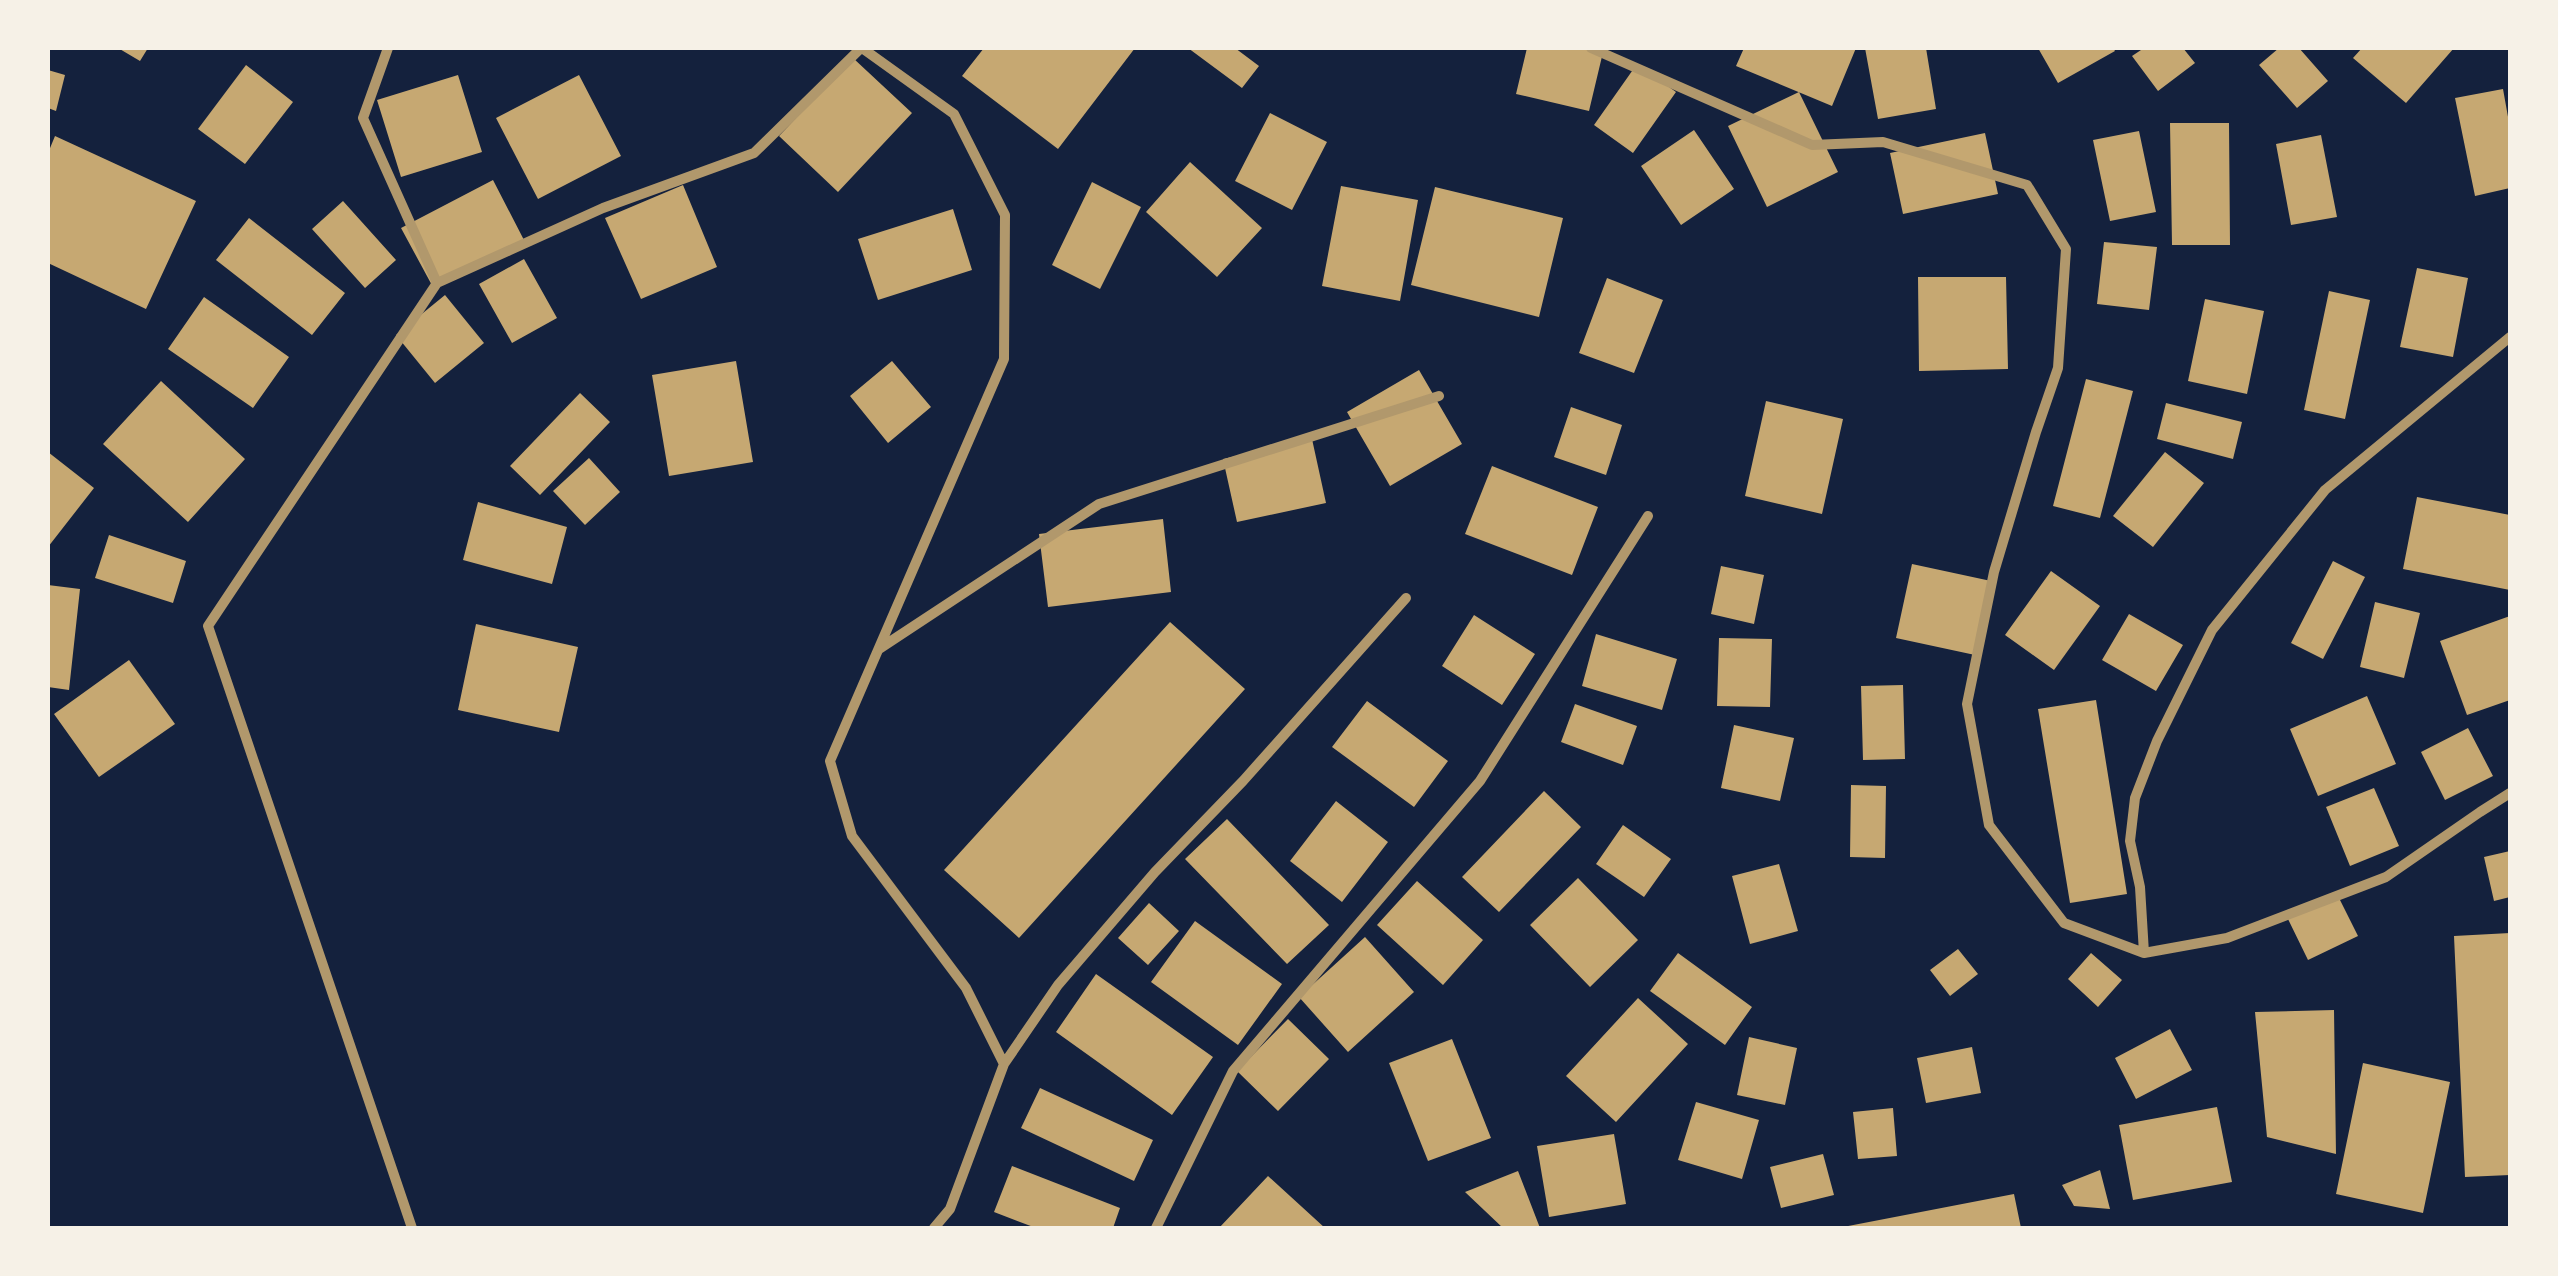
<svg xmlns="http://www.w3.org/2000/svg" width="2558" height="1276" font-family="'Zilla Slab',serif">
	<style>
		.building { fill: #c6a872 }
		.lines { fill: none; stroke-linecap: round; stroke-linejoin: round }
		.minor { stroke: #b1986c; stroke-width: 10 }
	</style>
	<rect width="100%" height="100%" fill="#14213d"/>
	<path class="building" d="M118 48H148L140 61Z
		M984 48H1135L1058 149 962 76Z
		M1188 48H1235L1259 66 1242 88Z
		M1527 48H1604L1589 111 1516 94Z
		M1744 48H1856L1832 106 1736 66Z
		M1865 48H1926L1936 109 1878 119Z
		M2038 48H2113L2115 51 2058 83Z
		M2144 48H2183L2195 63 2158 91 2132 56Z
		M2279 48H2299L2328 81 2297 108 2259 65Z
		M2362 48H2454L2406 103 2353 58Z
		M853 58 912 113 838 192 779 136Z
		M1637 64 1676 92 1633 153 1594 125Z
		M246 65 293 102 245 164 198 129Z
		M48 70 65 75 56 111 48 108Z
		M458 75 482 152 401 177 377 100Z
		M579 75 621 156 538 199 496 118Z
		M2503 89 2510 128V188L2475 196 2455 98Z
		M1799 92 1838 172 1767 207 1728 126Z
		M1270 113 1327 142 1292 210 1235 181Z
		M2170 123H2229L2230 245H2172Z
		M1694 130 1734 189 1681 225 1641 166Z
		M2139 131 2156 212 2110 221 2093 140Z
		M1985 133 1998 194 1903 214 1890 153Z
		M2321 135 2337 217 2291 225 2276 144Z
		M55 136 196 201 146 309 48 263V153Z
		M1190 162 1262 228 1217 277 1146 212Z
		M493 180 525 242 434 289 401 228Z
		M1092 182 1141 207 1100 289 1052 265Z
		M683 185 717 267 641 299 605 218Z
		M1341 186 1418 200 1400 301 1322 286Z
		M1435 187 1563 218 1539 317 1411 285Z
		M343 201 396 260 365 288 312 229Z
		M953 209 972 270 878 300 858 239Z
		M249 218 345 293 312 335 216 260Z
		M2104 242 2157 247 2149 310 2097 304Z
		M524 259 557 318 512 343 479 284Z
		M2417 268 2468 278 2453 357 2400 347Z
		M1918 277H2006L2008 369 1919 371Z
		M1607 278 1663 300 1634 373 1579 353Z
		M2329 291 2370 300 2345 419 2304 410Z
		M445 295 484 343 435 383 396 335Z
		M204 297 289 357 253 408 168 349Z
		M2205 299 2264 311 2247 394 2188 381Z
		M736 361 753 462 669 476 652 375Z
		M892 361 931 407 888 443 850 396Z
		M1419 370 1462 444 1390 486 1347 412Z
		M2086 379 2133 391 2100 518 2053 506Z
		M161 381 245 459 188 522 103 444Z
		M580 393 610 422 540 495 510 466Z
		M1766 401 1843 419 1822 514 1745 496Z
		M2166 403 2242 422 2233 459 2157 439Z
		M1571 407 1622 425 1606 475 1554 457Z
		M1312 439 1326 503 1237 522 1223 459Z
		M48 452 94 488 48 547Z
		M2165 452 2204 483 2153 547 2113 516Z
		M589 458 620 492 585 525 553 491Z
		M1492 466 1598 507 1572 575 1465 534Z
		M2417 497 2510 515V590L2403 569Z
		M478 502 567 527 552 584 463 560Z
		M1163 519 1171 592 1048 607 1039 534Z
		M109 535 186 561 173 603 95 578Z
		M2333 561 2365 577 2323 659 2291 643Z
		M1912 564 1991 581 1975 655 1896 638Z
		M1721 566 1764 575 1754 624 1711 614Z
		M2051 571 2100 606 2054 670 2005 635Z
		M48 585 80 589 69 690 48 687Z
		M2375 602 2420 613 2404 678 2360 667Z
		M2129 614 2183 645 2156 691 2102 660Z
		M1474 615 1535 654 1502 705 1442 666Z
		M2510 616V700L2467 715 2440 641Z
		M1170 622 1245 689 1019 938 944 870Z
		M476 624 578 647 559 732 458 710Z
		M1596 634 1677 659 1662 710 1582 686Z
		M1719 638 1772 639 1770 707 1717 706Z
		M129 660 175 724 99 777 54 714Z
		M1903 685 1905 759 1863 760 1861 686Z
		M2367 696 2396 764 2318 796 2290 729Z
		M2096 700 2127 894 2070 903 2038 709Z
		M1367 701 1448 761 1414 807 1332 747Z
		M1575 704 1637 726 1623 765 1561 742Z
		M1734 725 1794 738 1780 801 1721 788Z
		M2468 728 2493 776 2445 800 2421 752Z
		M1851 785 1886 786 1885 858 1850 857Z
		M2374 788 2399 846 2350 866 2326 807Z
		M1544 791 1581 827 1499 912 1462 877Z
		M1336 801 1388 842 1342 902 1290 861Z
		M1227 819 1329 925 1287 964 1185 859Z
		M1623 825 1671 859 1644 897 1596 864Z
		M2510 851V897L2494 901 2484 857Z
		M1779 864 1798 931 1750 944 1732 876Z
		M1578 878 1638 940 1590 987 1530 925Z
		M1417 881 1483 940 1443 985 1377 925Z
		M2336 892 2358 936 2308 960 2287 917Z
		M1149 903 1179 931 1148 965 1118 938Z
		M1195 921 1282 984 1238 1045 1151 982Z
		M2510 933V1175L2465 1177 2454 936Z
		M1365 937 1414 992 1348 1052 1299 997Z
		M1958 949 1978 974 1950 996 1930 970Z
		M1678 953 1752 1007 1725 1045 1650 991Z
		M2091 953 2122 980 2098 1007 2068 979Z
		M1096 974 1213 1057 1172 1115 1056 1032Z
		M1638 998 1688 1044 1616 1122 1566 1076Z
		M2334 1010 2336 1154 2267 1137 2255 1012Z
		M1288 1019 1329 1059 1278 1111 1237 1071Z
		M2170 1029 2192 1070 2136 1099 2115 1058Z
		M1749 1037 1797 1048 1785 1105 1737 1095Z
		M1452 1039 1491 1138 1428 1161 1389 1063Z
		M1972 1047 1981 1093 1926 1103 1917 1058Z
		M2363 1063 2450 1082 2423 1213 2336 1194Z
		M1040 1088 1153 1140 1134 1181 1021 1128Z
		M1696 1102 1759 1120 1742 1179 1678 1160Z
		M2217 1107 2232 1182 2133 1200 2119 1125Z
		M1893 1108 1897 1156 1858 1159 1853 1112Z
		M1614 1134 1626 1204 1549 1217 1537 1146Z
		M1823 1154 1834 1195 1781 1208 1770 1167Z
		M1012 1166 1120 1208 1113 1228H1036L994 1212Z
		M2100 1170 2110 1209 2074 1206 2062 1185Z
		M1518 1171 1540 1228H1503L1465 1192Z
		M1268 1176 1325 1228H1219Z
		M2014 1194 2021 1228H1843V1227Z"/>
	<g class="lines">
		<path class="minor" d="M388 48 363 118 437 283
			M862 48 954 114 1005 215 1004 359 830 761 852 836 966 988 1004 1064 950 1209 934 1228
			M1591 48 1812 145 1883 142 2027 185 2066 249 2058 368 2036 432 1994 572 1967 704 1989 825 2064 923 2144 953 2227 938 2386 877 2480 812 2510 793
			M879 649 1099 504 1439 396
			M2144 953 2140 887 2130 841 2135 798 2157 741 2212 630 2325 490 2510 337
			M1004 1064 1058 985 1155 872 1243 781 1406 598
			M412 1228 208 626 437 283 603 208 754 153 861 48
			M1156 1228 1233 1071 1480 781 1648 516"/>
	</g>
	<rect width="2558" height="1276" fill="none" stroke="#f6f1e7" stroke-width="100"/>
</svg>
